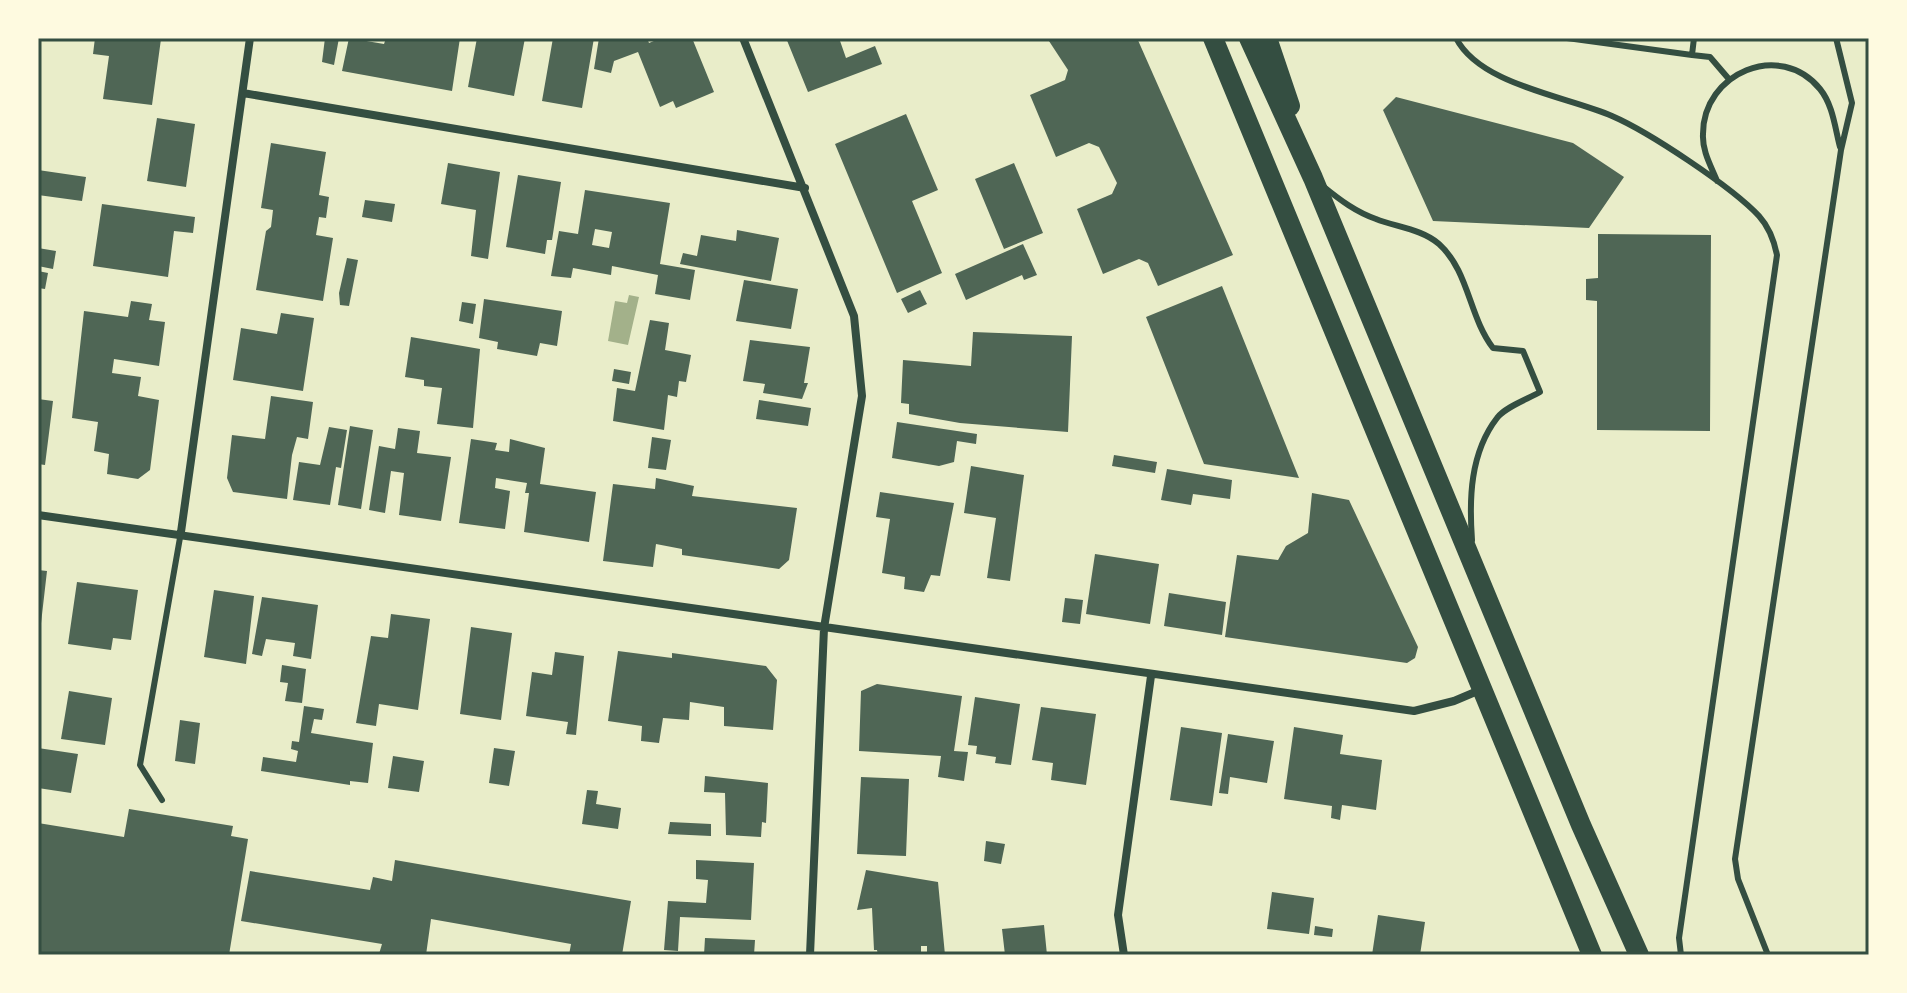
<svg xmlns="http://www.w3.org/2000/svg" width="1907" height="993" font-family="Overpass,sans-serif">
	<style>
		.water { fill: #a3b18a }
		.building { fill: #4f6655; fill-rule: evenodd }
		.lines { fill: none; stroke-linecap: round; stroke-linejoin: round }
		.service { stroke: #344e41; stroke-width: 6 }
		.minor { stroke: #344e41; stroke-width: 8 }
		.primary { stroke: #344e41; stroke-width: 20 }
		.neatline { fill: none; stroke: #344e41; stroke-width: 3 }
	</style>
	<rect width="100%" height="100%" fill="#e9edc9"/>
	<path class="water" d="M629 295 639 297 628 345 608 341 615 301 627 303Z"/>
	<path class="building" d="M95 38 161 39 152 105 103 99 109 56 93 54Z
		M325 38H339L334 65 322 62Z
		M349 38 384 44 386 38H460L452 91 342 71Z
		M477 38H525L514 96 468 87Z
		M553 38H594L582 108 542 101Z
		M599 38H647L649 43 661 38H692L714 92 676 108 673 101 660 107 638 52 614 61 611 73 594 69Z
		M786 38H839L846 58 875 46 882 64 808 92Z
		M1047 38H1137L1233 255 1158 286 1148 263 1139 259 1103 274 1077 209 1112 194 1117 183 1099 147 1089 143 1056 157 1030 95 1065 80 1068 70Z
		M1396 97 1573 143 1624 177 1589 228 1433 221 1383 110Z
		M906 114 938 190 912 201 942 273 897 293 835 144Z
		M157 118 195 124 186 187 147 181Z
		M271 143 326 152 319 195 329 197 326 218 319 217 316 235 333 238 323 301 256 290 266 231 271 227 273 210 261 208Z
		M448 163 500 172 488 259 471 256 476 210 441 204Z
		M1014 163 1043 233 1004 249 975 179Z
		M38 170 86 177 82 201 38 195Z
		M518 175 561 182 552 240H547L545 254 506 247Z
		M585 190 670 203 660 264 695 270 690 300 655 294 658 275 612 266 611 275 573 268 571 278 551 276 559 231 578 234ZM595 229 612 232 609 248 592 245Z
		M365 200 395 204 392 222 362 217Z
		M102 204 195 217 193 233 174 231 168 277 93 266Z
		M737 230 779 238 771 281 680 264 683 253 697 256 701 235 736 241Z
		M1598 234 1711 235 1710 431 1597 430V301L1586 300V279L1598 278Z
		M1023 244 1037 275 1024 280 1022 275 966 300 955 274Z
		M38 248 56 251 53 269 38 266Z
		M347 258 358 260 349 306 340 305 339 293Z
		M38 271 48 273 45 289 38 288Z
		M744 280 798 289 791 329 736 321Z
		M1222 286 1299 478 1204 464 1146 317Z
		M920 290 927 304 908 313 901 299Z
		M484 299 562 311 557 346 540 343 537 356 497 349 498 342 479 338Z
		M131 301 152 304 149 320 165 322 159 366 114 359 112 373 141 377 138 396 159 400 150 470 138 479 107 474 109 454 94 451 98 422 72 418 84 311 128 317Z
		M462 302 476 304 473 324 459 321Z
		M281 313 314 318 303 391 233 380 241 328 277 334Z
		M650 320 669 323 665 350 691 355 686 382 679 381 677 397 668 395 664 430 613 421 617 388 635 391Z
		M973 332 1072 336 1068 432 960 423 909 414V404L901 403 903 360 971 366Z
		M411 337 480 349 473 428 437 424 442 388 424 386V380L405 377Z
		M750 340 810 347 804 383H808L802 399 763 393 765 384 743 381Z
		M614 369 631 372 629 384 612 381Z
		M271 396 313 402 308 439 297 437 292 455 287 499 233 492 227 478 232 435 265 439Z
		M38 399 53 401 45 465 38 464Z
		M759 400 811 408 808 426 756 419Z
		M897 422 977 434 976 444 957 441 954 462 939 466 892 458Z
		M350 426 373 430 361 509 338 505Z
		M329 427 347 430 341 468 336 467 330 505 293 500 299 462 320 465Z
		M398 428 420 431 417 453 451 457 441 521 399 515 404 473 391 471 385 513 369 510 379 446 395 449Z
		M652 437 671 440 666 470 648 468Z
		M471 439 497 443 495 450 509 452 510 439 545 448 540 484 596 492 589 542 524 532 529 493H525L527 483 496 478 495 488 510 491 505 529 459 523Z
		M1114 455 1157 462 1155 473 1112 466Z
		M971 466 1024 475 1010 581 987 578 996 518 964 513Z
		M1167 469 1232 480 1230 499 1193 494 1191 505 1161 500Z
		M656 478 694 486 692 496 797 508 789 560 779 569 682 555V549L656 544 653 567 603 561 613 484 655 489Z
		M880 492 954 503 940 576 931 575 924 592 904 589 905 577 882 573 890 519 876 517Z
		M1312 493 1349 500 1418 647 1415 658 1407 663 1225 637 1237 555 1278 560 1286 546 1308 533Z
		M1095 554 1159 564 1150 624 1086 614Z
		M38 570 47 571 40 632H38Z
		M77 582 138 590 131 640 113 638 111 650 68 644Z
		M214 590 254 596 246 664 204 657Z
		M1169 593 1226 602 1222 635 1164 626Z
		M262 597 318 605 311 659 293 656 295 643 266 639 262 656 252 654Z
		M1065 598 1083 600 1080 624 1062 622Z
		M391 614 430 619 418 710 379 704 376 726 356 723 371 636 388 638Z
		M471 627 512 633 501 720 460 714Z
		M618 651 672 658V653L766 666 777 680 773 730 724 726V707L690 702 689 720 663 718 659 743 641 741 642 726 608 721Z
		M555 652 584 656 576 735 566 734 568 722 526 716 532 672 552 675Z
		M282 665 306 669 302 703 285 701 288 683 280 682Z
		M877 684 962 696 954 751 968 752 964 781 938 777 941 756 859 751 861 691Z
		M69 691 112 698 105 745 61 739Z
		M975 697 1020 704 1011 765 995 763 996 757 976 754 977 746 968 745Z
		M304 706 324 709 322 720 314 719 311 733 373 743 368 783 350 781V785L261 771 263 757 296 762 298 751 291 749 292 741 299 742Z
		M1041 707 1096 714 1086 785 1051 780 1053 763 1032 760Z
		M180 720 200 723 195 764 175 761Z
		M1181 727 1222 733 1212 806 1170 800Z
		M1294 727 1343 735 1340 754 1382 760 1376 810 1342 805 1340 820 1331 818 1332 806 1284 799Z
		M1228 734 1274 741 1267 783 1230 777 1228 794 1219 793Z
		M38 748 78 754 71 793 38 788Z
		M494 748 515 751 509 786 489 783Z
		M393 756 424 761 419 792 388 788Z
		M705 776 768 783 766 823 762 822 761 837 726 835 725 793 704 792Z
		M861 777 909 779 906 856 857 854Z
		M587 790 598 791 596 804 621 808 618 829 582 824Z
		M129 809 233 826 231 836 248 839 229 955H38V823L124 837Z
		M670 822 711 824V836L668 834Z
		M986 841 1005 844 1001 864 984 861Z
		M395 860 631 901 622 955H569L571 944 431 919 426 955H386L379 954 382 944 241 921 250 871 370 890 373 877 392 881Z
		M696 860 754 863 751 920 680 917 678 951 664 950 668 901 706 903 708 880 696 879Z
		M866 870 938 882 945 955H927V946H921V955H878L877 950H874L872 908 857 910Z
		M1272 892 1314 898 1309 934 1267 929Z
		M1378 915 1425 922 1420 955H1372Z
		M1044 925 1047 955H1005L1002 929Z
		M1315 926 1333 929 1332 937 1314 935Z
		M705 938 755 940 754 955H704Z"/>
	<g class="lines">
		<path class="service" d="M1456 38C1480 85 1566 96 1612 116 1649 132 1732 187 1759 216 1769 227 1774 240 1777 255L1679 938 1681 955
			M1567 38 1692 55 1694 38
			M1692 55 1710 57 1728 78
			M1717 181C1711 166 1702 151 1703 134 1703 73 1780 40 1820 89 1833 105 1835 128 1840 147
			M1324 187C1340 200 1356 212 1376 219 1396 227 1422 229 1439 244 1469 271 1469 317 1493 348L1523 351 1540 392C1528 399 1505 407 1497 418 1470 453 1469 499 1472 540
			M162 800 140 765 181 532
			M1768 955 1738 879 1735 859 1841 150 1852 103 1836 38"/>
		<path class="minor" d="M743 38 854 316 862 396 824 628 810 955
			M243 93 805 188
			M38 515 1414 711 1454 701 1480 690
			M181 532 250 38
			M1124 955 1118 915 1151 676"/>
		<path class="primary" d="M1213 38 1592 955
			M1249 38 1313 178 1581 825 1639 955
			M1267 38 1290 106"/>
	</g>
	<rect width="1907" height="993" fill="none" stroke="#fefae0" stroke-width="80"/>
	<rect x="40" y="40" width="1827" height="913" class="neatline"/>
</svg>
